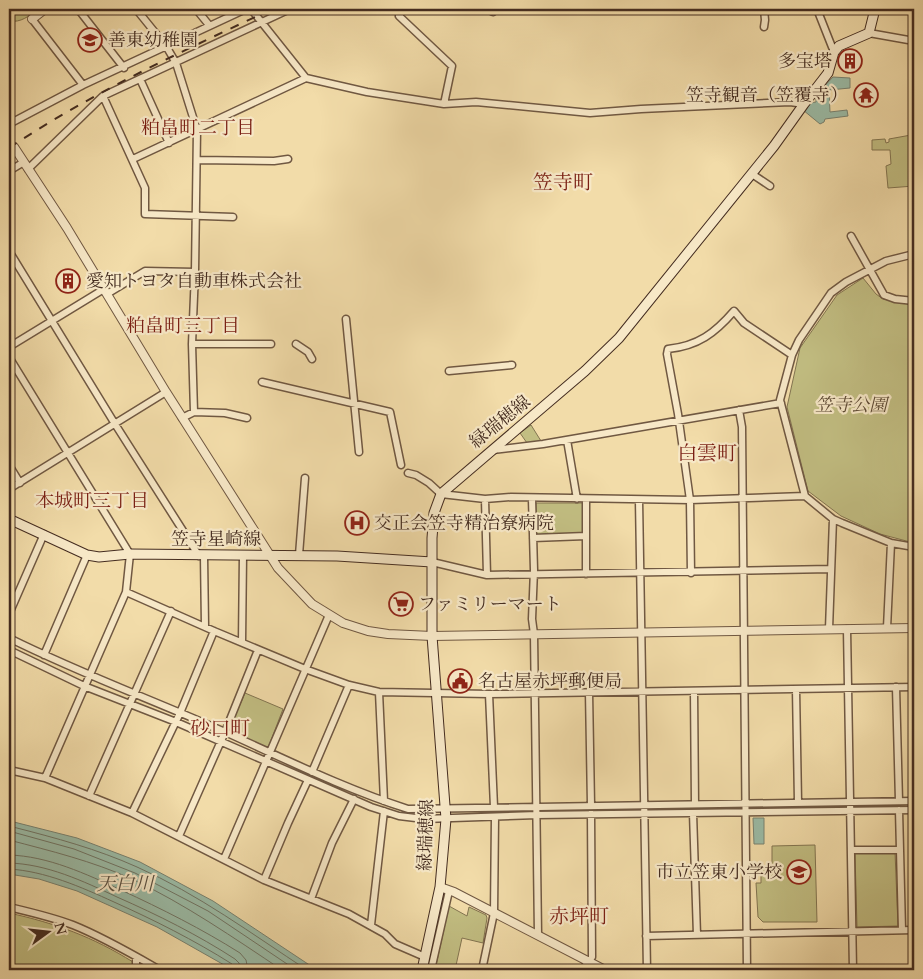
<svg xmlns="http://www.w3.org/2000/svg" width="923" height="979" font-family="Cardo,'Noto Serif JP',serif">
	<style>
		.green { fill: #c2be82; stroke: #837551 }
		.water { fill: #9bbca7; stroke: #788271 }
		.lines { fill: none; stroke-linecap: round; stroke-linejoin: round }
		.shore { stroke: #707464; stroke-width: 1 }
		.tertiary-tunnel { stroke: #cfb98e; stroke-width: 8; stroke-dasharray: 8 4; stroke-linecap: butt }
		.minor-casing { stroke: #705842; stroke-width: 9 }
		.tertiary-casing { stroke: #705842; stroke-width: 10 }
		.secondary-casing { stroke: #442c20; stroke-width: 11 }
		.minor { stroke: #f7e8c7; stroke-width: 6 }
		.tertiary { stroke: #f7e8c7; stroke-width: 8 }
		.secondary { stroke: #f7e8c7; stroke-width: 9 }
		.rail { stroke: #442c20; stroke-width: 2; stroke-dasharray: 9 9; stroke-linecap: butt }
		.labels { text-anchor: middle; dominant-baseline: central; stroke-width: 4.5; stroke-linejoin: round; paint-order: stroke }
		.poi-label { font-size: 18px; fill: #442c20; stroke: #f7e8c7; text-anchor: start }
		.park-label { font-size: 18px; font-style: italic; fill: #5d4934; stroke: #f7e8c7 }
		.street-label { font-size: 18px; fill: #442c20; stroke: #f7e8c7 }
		.neighbourhood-label { font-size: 19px; fill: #7a1f14; stroke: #f7e8c7 }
		.water-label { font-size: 19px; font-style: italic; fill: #5a5042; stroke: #f7e8c7 }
		.quarter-label { font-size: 20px; fill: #7a1f14; stroke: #f7e8c7 }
	</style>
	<rect width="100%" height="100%" fill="#f2dca9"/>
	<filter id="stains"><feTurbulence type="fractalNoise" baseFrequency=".004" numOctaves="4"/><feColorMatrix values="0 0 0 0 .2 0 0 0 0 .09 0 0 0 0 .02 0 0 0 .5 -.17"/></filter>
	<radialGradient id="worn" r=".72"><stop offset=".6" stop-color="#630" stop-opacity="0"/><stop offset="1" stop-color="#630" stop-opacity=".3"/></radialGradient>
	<path class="green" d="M9 9H38C29 16 21 23 9 21Z
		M914 130V186L888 188 886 166 891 164 890 150H872V140L885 139 886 143 889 142V139L911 135Z
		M863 278 876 294 883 299 914 305V543L880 534 841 516 808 491 787 407 800 348 837 295Z
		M531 425 541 441 527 443 520 433Z
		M536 503H584V535L536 536Z
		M245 693 283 709 268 748 229 730Z
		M815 845 817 922H763L758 917 756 883H761V866H772V846Z
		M895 852 898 926 857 927 855 853Z
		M449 906 467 916 469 907 486 915 487 918 483 943 462 938 455 970H435Z
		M9 913C55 923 93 937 133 962V970H9Z"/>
	<path class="water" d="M833 77 850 78V88L829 90 830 112 847 110 848 116 825 119 824 122 820 124 803 110 810 103 816 102V95Z
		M9 816 13 817 14 822 77 838 140 862 213 901 317 970H233L157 927 77 891 39 879 9 874Z
		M753 818H764V844H754Z"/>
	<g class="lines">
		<path class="shore" d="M9 822 13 827C56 838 97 849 137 867 198 894 252 934 307 970
			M9 831 74 849 135 873 208 911 296 970
			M9 840C51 851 92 861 132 879 185 904 234 938 282 970
			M9 855C48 856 86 874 121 890 162 909 202 929 240 953L246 960 248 970
			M9 863C47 864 83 881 117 897 158 915 198 935 235 959L239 963 241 970
			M9 869C45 871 81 887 114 902 154 920 194 940 232 964L234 970"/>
		<path class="tertiary-tunnel" d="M9 140 14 147"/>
		<g class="minor-casing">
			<path id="minor" d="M78 9 124 68
				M136 9 166 46 176 63 197 130 195 272 192 344 194 412
				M196 9 209 25
				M251 9 306 78 367 92 444 104 476 102 590 113 641 109 790 102 804 104
				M403 9 399 16 452 66 444 104
				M487 9 493 12
				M817 9 834 52
				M32 19 83 85
				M764 27 765 20 764 9
				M869 33 914 41
				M140 79 169 143
				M103 96 145 188V214L233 217
				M9 124 83 85 246 9
				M133 159 306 78
				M197 160 274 161 288 159
				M28 169 103 96 290 9
				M9 171 24 162
				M752 174 770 186
				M851 236 884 295 895 299 914 301
				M9 251 115 424 199 556
				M107 294 145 271 195 272
				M346 319 359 452
				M192 344H271
				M296 344 308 352 312 359
				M9 347 104 289
				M9 357 130 554 126 592 45 778
				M449 371 512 365
				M262 382 390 412 401 465
				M739 410 742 427 747 970
				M182 418 194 412 225 413 247 418
				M567 440 577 499
				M493 450 543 444 781 403
				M9 465 20 483
				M408 473 416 475 429 483 441 494 485 499 511 497 690 500 805 496 833 519 842 523 891 543 914 547
				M9 489 166 392
				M805 496 780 400 792 355 799 340 831 293 846 282 886 261 914 254
				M485 499 487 575
				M532 499 534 570 532 619 534 634 538 935
				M586 500V574
				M639 500 647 970
				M533 538 586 536
				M299 555 305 478
				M204 556 205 626
				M432 562 487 575 831 569
				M691 573 690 500 678 414 667 354 668 349C698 346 715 333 734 311L744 323 792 355
				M126 592 214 631 305 669 349 685 379 692 489 694 914 687
				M9 614 44 534
				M887 628 891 543
				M829 629 833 519
				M847 629 853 970
				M9 638C79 673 153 700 225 732 285 759 345 789 408 809L914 801
				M242 642 243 555
				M9 650 84 686 176 722 371 807 399 816 424 819 537 815 914 810
				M44 655 87 555
				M896 687 899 801
				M796 689 798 802
				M694 691 695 804
				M379 692 384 801
				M589 692 591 805
				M489 694 494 807
				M9 770 45 778 132 813 264 880 349 914 385 934 395 944 425 957
				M312 772 349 685
				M89 796 171 611
				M899 810 902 930
				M132 813 180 713 214 631
				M693 813 697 935
				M179 836 225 732 258 650
				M851 850H900
				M224 859 329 615
				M264 880 288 823 308 780
				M311 899 332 843 354 799
				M9 907C30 912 52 917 73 925 103 937 132 954 160 970
				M371 925 384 811
				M646 936 914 930
				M136 970V957
				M431 970 449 891
				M482 970 494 913 495 817
				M582 970 592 957 591 814"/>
		</g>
		<g class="tertiary-casing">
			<path id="tertiary" d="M32 19 45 9
				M14 147 67 228 166 392 278 568 312 604 343 623 368 631 388 634 432 636 914 628
				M440 887 454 892 605 970"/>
		</g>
		<g class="secondary-casing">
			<path id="secondary" d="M9 519 87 555 99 557 130 554 337 556 432 562
				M422 970 440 887 446 819 432 636V538L434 513 441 494 585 371 619 338 774 146 804 104 828 73 834 52 839 46 869 33 875 9"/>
		</g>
		<use href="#minor" class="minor"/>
		<use href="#tertiary" class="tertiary"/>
		<use href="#secondary" class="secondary"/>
		<path class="rail" d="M9 148C93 92 181 52 272 9"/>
	</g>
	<defs>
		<g id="school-ring" transform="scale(1.25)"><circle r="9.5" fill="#f7e8c7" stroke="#8f2418" stroke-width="1.5"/><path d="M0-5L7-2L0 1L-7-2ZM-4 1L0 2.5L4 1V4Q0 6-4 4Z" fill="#8f2418"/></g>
		<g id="building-ring" transform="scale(1.25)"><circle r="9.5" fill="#f7e8c7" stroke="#8f2418" stroke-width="1.5"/><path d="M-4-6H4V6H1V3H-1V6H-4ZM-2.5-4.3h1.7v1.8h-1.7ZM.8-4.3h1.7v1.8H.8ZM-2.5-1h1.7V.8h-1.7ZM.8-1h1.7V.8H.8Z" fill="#8f2418"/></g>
		<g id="temple-ring" transform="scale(1.25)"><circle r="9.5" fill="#f7e8c7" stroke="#8f2418" stroke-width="1.5"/><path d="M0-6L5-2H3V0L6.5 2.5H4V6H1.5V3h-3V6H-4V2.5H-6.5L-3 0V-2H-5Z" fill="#8f2418"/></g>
		<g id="hospital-ring" transform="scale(1.25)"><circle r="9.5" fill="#f7e8c7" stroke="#8f2418" stroke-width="1.5"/><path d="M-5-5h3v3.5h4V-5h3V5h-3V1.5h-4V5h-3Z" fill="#8f2418"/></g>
		<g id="supermarket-ring" transform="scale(1.25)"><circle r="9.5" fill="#f7e8c7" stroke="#8f2418" stroke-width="1.5"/><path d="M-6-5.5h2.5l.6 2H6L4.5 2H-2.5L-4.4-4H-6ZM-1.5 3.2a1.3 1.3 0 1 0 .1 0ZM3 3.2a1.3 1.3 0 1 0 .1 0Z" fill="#8f2418"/></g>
		<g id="civic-ring" transform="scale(1.25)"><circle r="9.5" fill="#f7e8c7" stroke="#8f2418" stroke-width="1.5"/><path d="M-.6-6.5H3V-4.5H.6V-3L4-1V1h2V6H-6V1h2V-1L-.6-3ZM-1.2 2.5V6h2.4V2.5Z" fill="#8f2418"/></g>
	</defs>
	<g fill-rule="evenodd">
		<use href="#school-ring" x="90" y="40"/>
		<use href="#building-ring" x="850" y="61"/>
		<use href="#temple-ring" x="866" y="95"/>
		<use href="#building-ring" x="68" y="281"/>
		<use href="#hospital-ring" x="357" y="523"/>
		<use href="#supermarket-ring" x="401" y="604"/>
		<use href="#civic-ring" x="460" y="681"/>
		<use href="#school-ring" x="799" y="872"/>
	</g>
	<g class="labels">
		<g class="poi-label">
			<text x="108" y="40">善東幼稚園</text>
			<text x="832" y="61" text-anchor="end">多宝塔</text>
			<text x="848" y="95" text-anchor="end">笠寺観音（笠覆寺）</text>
			<text x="86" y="281">愛知トヨタ自動車株式会社</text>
			<text x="374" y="523">交正会笠寺精治寮病院</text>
			<text x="418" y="604">ファミリーマート</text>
			<text x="478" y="681">名古屋赤坪郵便局</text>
			<text x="782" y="872" text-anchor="end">市立笠東小学校</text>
		</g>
		<g class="park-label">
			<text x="851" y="405">笠寺公園</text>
		</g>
		<g class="street-label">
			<text transform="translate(500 422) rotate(-39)">緑瑞穂線</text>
			<text x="216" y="539">笠寺星崎線</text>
			<text transform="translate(426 835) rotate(-88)">緑瑞穂線</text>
		</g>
		<g class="neighbourhood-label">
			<text x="198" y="128">粕畠町二丁目</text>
			<text x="183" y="326">粕畠町三丁目</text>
			<text x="92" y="501">本城町三丁目</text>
		</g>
		<g class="water-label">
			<text x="125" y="884">天白川</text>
		</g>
		<g class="quarter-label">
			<text x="563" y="182">笠寺町</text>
			<text x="707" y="453">白雲町</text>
			<text x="220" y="728">砂口町</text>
			<text x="579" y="916">赤坪町</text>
		</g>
	</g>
	<rect width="923" height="979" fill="none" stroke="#f2dca9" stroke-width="30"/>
	<rect x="10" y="10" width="903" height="959" fill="none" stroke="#442c20" stroke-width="2.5"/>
	<rect x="15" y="15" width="893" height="949" fill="none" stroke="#442c20"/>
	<g transform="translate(48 932) rotate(75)" stroke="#f7e8c7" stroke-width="4" paint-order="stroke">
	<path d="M0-4L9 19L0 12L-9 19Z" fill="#442c20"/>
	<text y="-8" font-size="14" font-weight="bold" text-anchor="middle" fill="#442c20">N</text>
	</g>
	<rect width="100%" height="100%" filter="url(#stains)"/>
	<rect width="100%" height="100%" fill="url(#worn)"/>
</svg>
